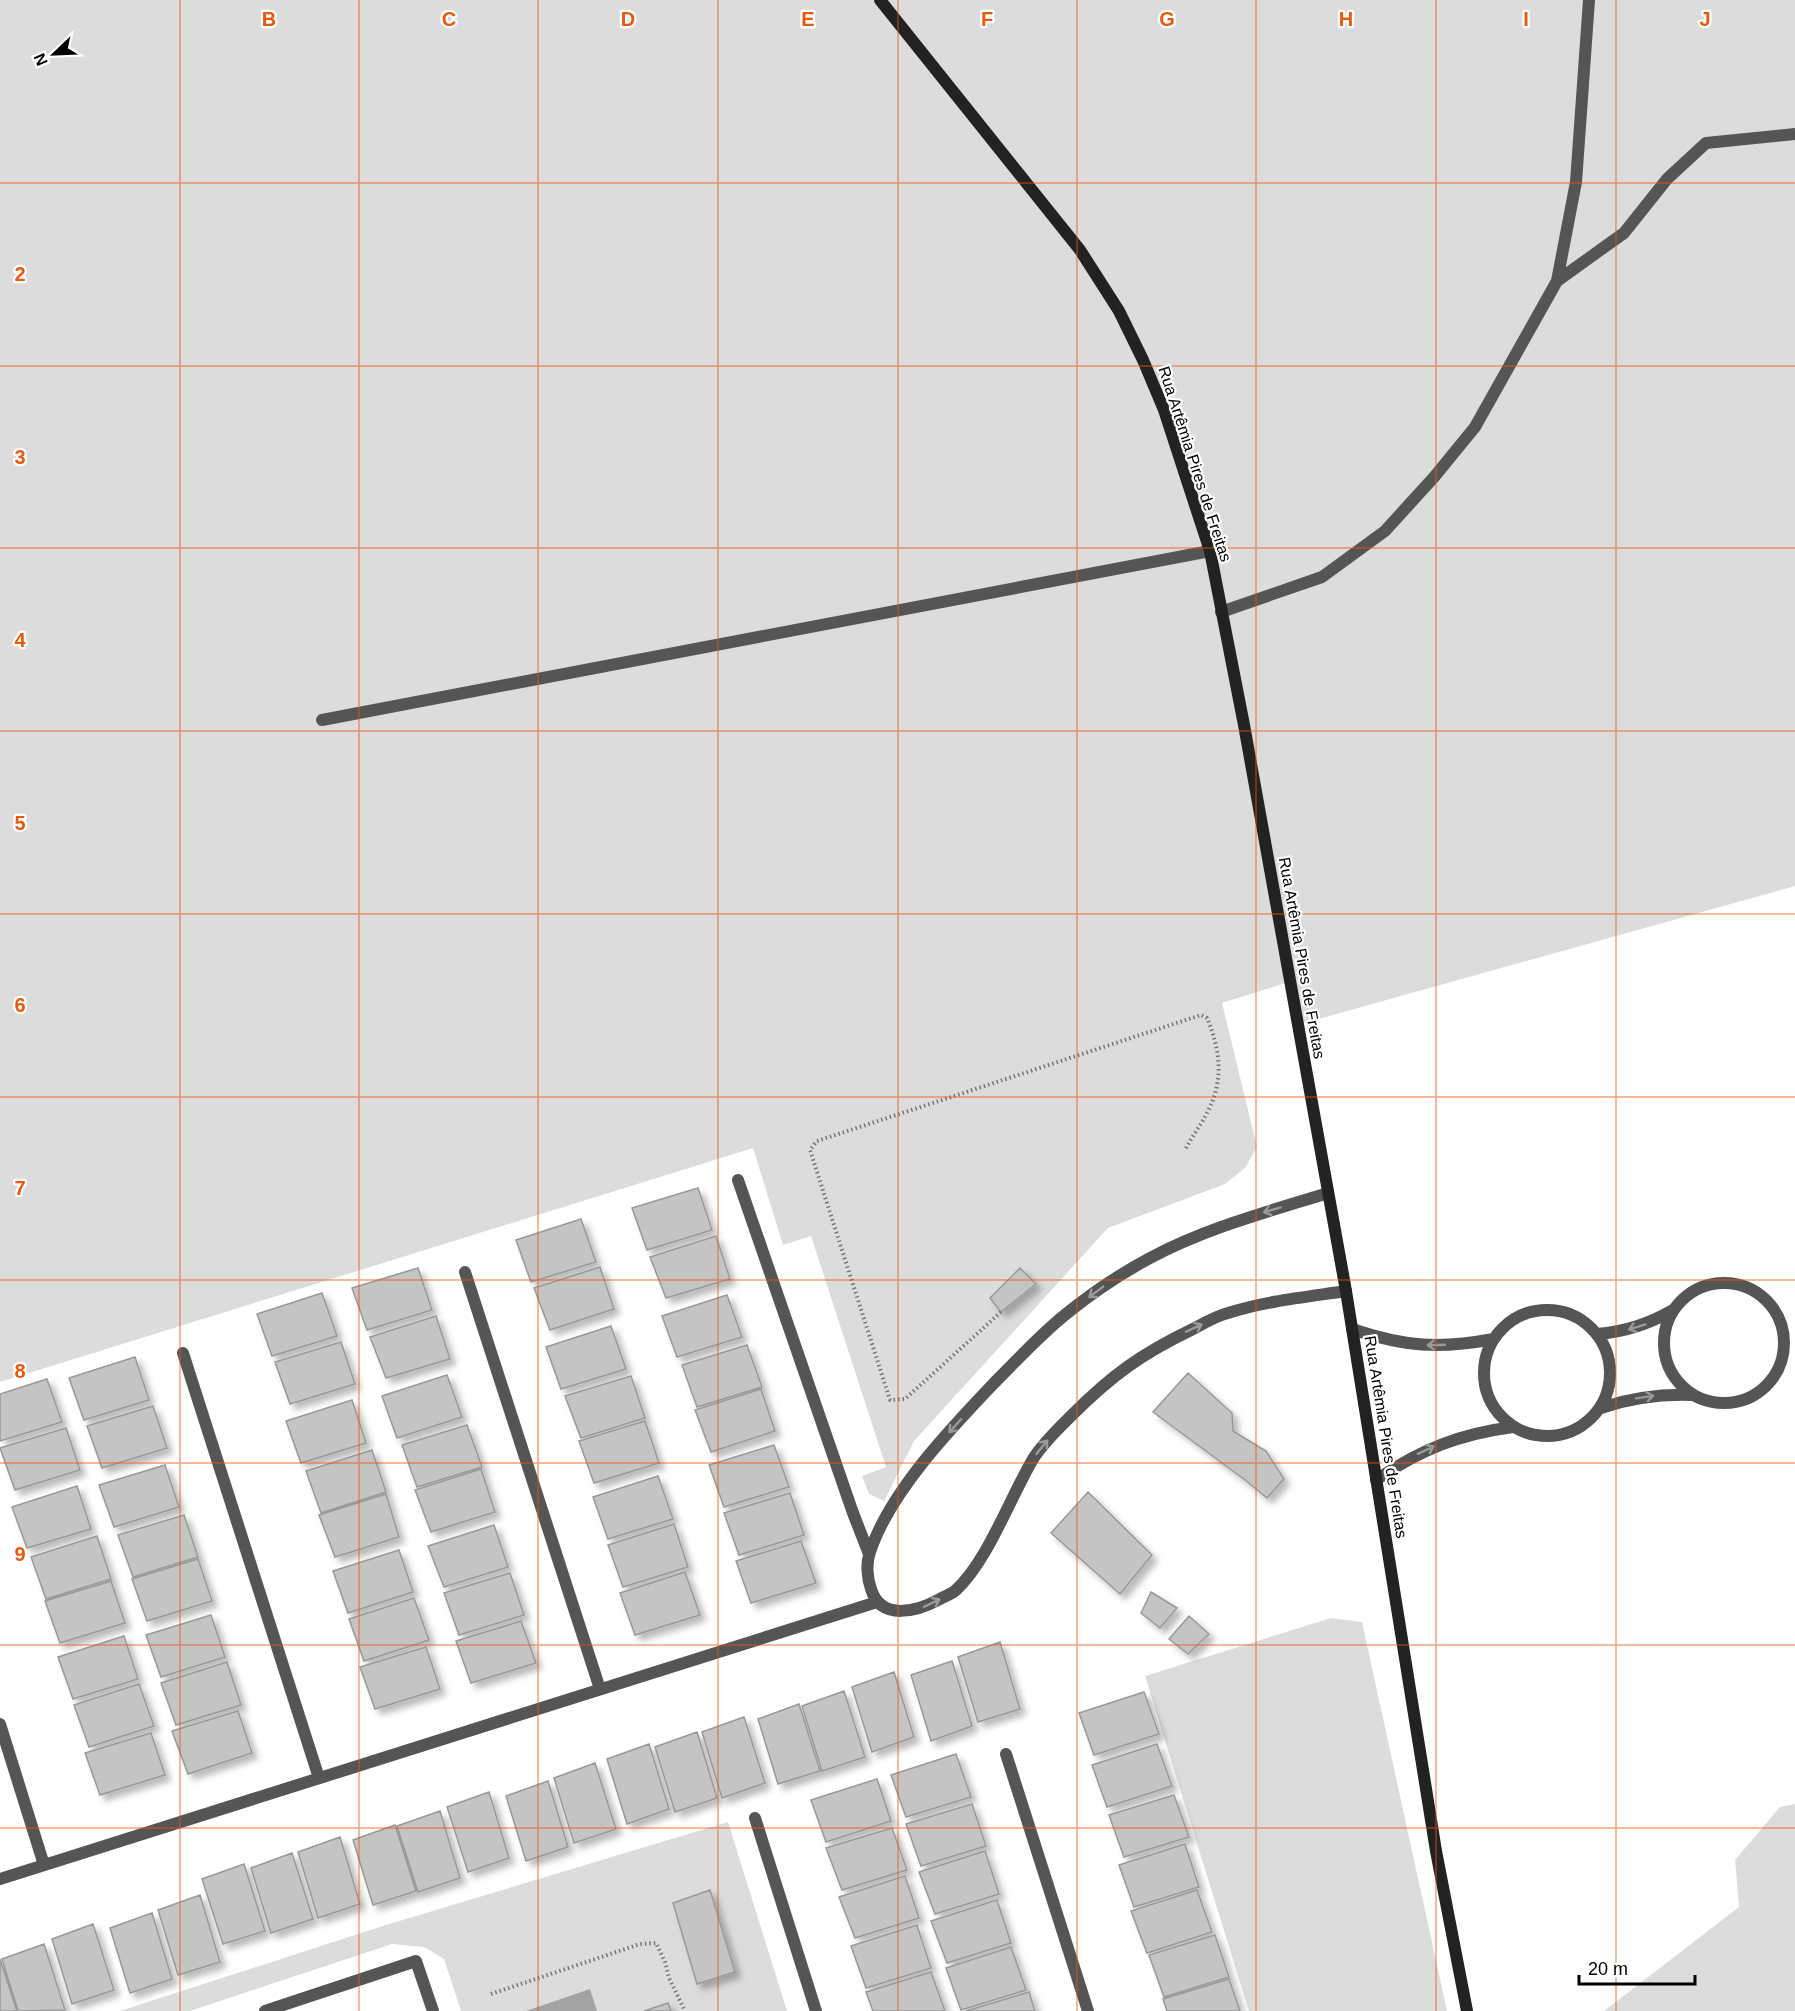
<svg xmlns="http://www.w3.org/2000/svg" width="1795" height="2011" font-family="Arial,sans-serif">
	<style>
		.green { fill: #dcdcdc }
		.water { fill: #a3a3a3 }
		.building { fill: #c4c4c4; stroke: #999; stroke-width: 1.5; filter: url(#shadow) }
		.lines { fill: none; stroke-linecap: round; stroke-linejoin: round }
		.path { stroke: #777; stroke-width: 4; stroke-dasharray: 1.5 3; stroke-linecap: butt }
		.lane { stroke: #555; stroke-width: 12 }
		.street { stroke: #555; stroke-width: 12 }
		.secondary { stroke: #222; stroke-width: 12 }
		.oneway { stroke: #999 }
		.grid { fill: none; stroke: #e8590c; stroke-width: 1.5; stroke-opacity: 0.55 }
		.labels { text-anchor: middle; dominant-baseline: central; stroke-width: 4.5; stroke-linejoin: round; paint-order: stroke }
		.street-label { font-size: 16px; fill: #000; stroke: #fff }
		.grid-label { font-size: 20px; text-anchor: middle; font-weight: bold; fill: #e8590c; stroke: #fff; stroke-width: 4.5; stroke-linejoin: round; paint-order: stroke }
	</style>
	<defs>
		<filter id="shadow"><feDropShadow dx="5.5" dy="5.5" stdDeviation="3" flood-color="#0004"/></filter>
	</defs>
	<rect width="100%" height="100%" fill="#fff"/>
	<path class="green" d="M0 0H1795V886L1297 1025 1289 982 1222 1003 1257 1147 1245 1168 1225 1184 1108 1228 914 1441 884 1501 869 1494 862 1476 886 1467 811 1236 783 1245 753 1148 0 1382Z
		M1331 1618 1362 1622 1447 2011H1249L1145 1676Z
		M1795 1804V2011H1604L1739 1907 1735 1860 1780 1807Z
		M728 1822 787 2011H461L444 1959 424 1947 392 1944 190 2011H120L386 1925Z"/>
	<path class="water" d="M590 1989 597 2011H526Z"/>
	<path class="building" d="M698 1188 712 1230 647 1250 632 1208Z
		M581 1219 596 1262 531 1282 516 1240Z
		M716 1236 730 1279 666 1298 650 1257Z
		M600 1267 614 1309 550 1330 534 1288Z
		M418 1268 432 1310 367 1330 352 1288Z
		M1020 1268 1036 1284 1001 1312 990 1298Z
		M322 1293 337 1336 272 1356 257 1314Z
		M727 1295 742 1337 677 1357 662 1316Z
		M436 1316 450 1359 386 1378 370 1337Z
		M611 1326 626 1369 561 1389 546 1347Z
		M341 1342 355 1384 290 1404 275 1362Z
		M747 1345 762 1387 697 1407 682 1365Z
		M135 1357 149 1400 84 1420 69 1378Z
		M1188 1373 1232 1413 1233 1431 1266 1451 1284 1479 1267 1498 1245 1480 1153 1412Z
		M447 1375 462 1417 397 1438 382 1396Z
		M631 1376 645 1418 581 1438 565 1396Z
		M47 1379 62 1422 0 1441V1394Z
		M761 1389 775 1431 711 1452 695 1410Z
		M352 1400 366 1443 301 1463 286 1421Z
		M153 1406 167 1448 102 1468 87 1426Z
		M645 1421 659 1463 594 1483 579 1441Z
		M467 1425 482 1467 417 1487 402 1445Z
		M66 1428 80 1470 15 1490 0 1448Z
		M774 1445 789 1487 724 1507 709 1465Z
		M372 1450 386 1492 321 1513 306 1471Z
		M165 1465 179 1507 114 1527 99 1485Z
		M481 1469 495 1512 431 1532 415 1490Z
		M658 1476 673 1519 608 1539 593 1497Z
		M77 1486 91 1529 27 1548 12 1507Z
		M1088 1492 1152 1555 1120 1594 1051 1533Z
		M790 1493 804 1535 739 1555 724 1513Z
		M386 1494 399 1537 335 1557 319 1515Z
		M184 1515 198 1557 133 1577 118 1535Z
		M674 1524 688 1567 623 1587 608 1545Z
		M494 1525 508 1567 444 1587 428 1546Z
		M97 1536 111 1579 46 1599 31 1557Z
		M801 1541 816 1583 751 1603 736 1561Z
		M399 1550 413 1592 348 1613 333 1571Z
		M198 1559 212 1601 147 1621 132 1579Z
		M685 1572 700 1615 635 1635 620 1593Z
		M510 1573 524 1615 459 1635 444 1593Z
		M111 1581 125 1623 60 1643 45 1601Z
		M1151 1592 1177 1608 1160 1628 1141 1613Z
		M414 1598 429 1640 364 1661 349 1619Z
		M211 1615 225 1657 161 1677 146 1635Z
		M1189 1616 1209 1634 1188 1654 1169 1639Z
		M521 1621 536 1663 471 1683 456 1641Z
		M124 1636 138 1679 73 1699 58 1657Z
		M1000 1642 1020 1709 978 1722 958 1657Z
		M426 1647 440 1689 375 1709 360 1667Z
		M952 1661 972 1726 931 1741 911 1675Z
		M227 1662 241 1705 176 1725 161 1683Z
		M894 1672 914 1737 872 1752 852 1687Z
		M139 1684 154 1726 89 1747 74 1705Z
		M844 1691 865 1757 822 1771 802 1706Z
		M1144 1692 1159 1734 1094 1755 1079 1713Z
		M799 1704 820 1771 778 1784 758 1719Z
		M238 1711 252 1753 188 1774 172 1731Z
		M744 1717 765 1783 722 1798 702 1732Z
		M697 1732 717 1798 675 1812 655 1747Z
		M151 1733 165 1775 100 1795 85 1753Z
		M649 1744 669 1809 627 1824 607 1759Z
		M1157 1744 1172 1786 1107 1807 1092 1765Z
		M956 1754 971 1797 906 1817 891 1775Z
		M595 1763 616 1829 574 1843 554 1778Z
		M877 1779 891 1821 826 1842 811 1800Z
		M548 1781 568 1847 526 1861 506 1796Z
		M489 1792 509 1858 468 1872 447 1807Z
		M1174 1795 1189 1837 1124 1857 1109 1815Z
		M972 1804 986 1846 921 1866 906 1824Z
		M440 1811 460 1878 418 1892 397 1826Z
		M395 1825 416 1891 373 1905 353 1840Z
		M892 1828 907 1870 842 1890 826 1848Z
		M340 1837 360 1904 318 1918 298 1852Z
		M1185 1844 1199 1887 1134 1907 1119 1865Z
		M985 1851 999 1894 935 1914 919 1872Z
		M292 1853 313 1919 271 1933 251 1868Z
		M244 1864 265 1931 223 1944 202 1879Z
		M905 1876 919 1918 855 1938 839 1897Z
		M710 1890 735 1972 697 1984 673 1903Z
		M1197 1890 1212 1932 1147 1953 1131 1911Z
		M200 1895 220 1962 178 1975 158 1910Z
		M997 1900 1011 1943 947 1963 931 1921Z
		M152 1913 172 1979 130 1993 110 1928Z
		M93 1924 114 1990 72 2004 52 1939Z
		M917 1925 931 1968 866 1988 851 1946Z
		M1215 1935 1229 1977 1164 1997 1149 1955Z
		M44 1944 65 2010 18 2011 2 1959Z
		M1011 1947 1026 1990 961 2010 946 1968Z
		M0 1959 17 2011H0Z
		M931 1972 945 2011H873L866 1992Z
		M1229 1979 1240 2011H1167L1163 1999Z
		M1029 1992 1035 2011H966Z
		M668 2003 671 2011H644Z"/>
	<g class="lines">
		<path class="path" d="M1001 1312 905 1399 890 1400 810 1150 817 1141 1201 1015 1207 1018C1220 1049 1224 1078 1209 1109 1202 1124 1192 1136 1185 1150
			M491 1994 640 1944 656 1943 665 1962 669 1978 685 2011"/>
		<path class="lane" d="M322 720 1210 551"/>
		<path class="street" d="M1557 281 1624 233 1667 179 1706 143 1795 134
			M1221 612 1322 577 1385 531 1435 476 1475 427 1557 281 1576 182 1589 0
			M738 1180 853 1513 869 1554
			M1328 1193C1267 1212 1206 1228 1150 1258 1120 1274 1092 1293 1066 1314 1041 1334 1019 1358 997 1380 953 1426 890 1491 870 1552 866 1563 867 1578 871 1589 881 1622 918 1611 940 1599 945 1596 952 1594 956 1590 988 1560 1010 1498 1033 1459 1043 1443 1057 1430 1071 1416 1112 1375 1141 1354 1193 1329 1204 1323 1216 1316 1228 1313 1266 1301 1306 1297 1346 1291
			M465 1272 600 1689
			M1664 1343a60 60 0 1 1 120 0a60 60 0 1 1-120 0Z
			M1484 1373a63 63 0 1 1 126 0a63 63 0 1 1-126 0Z
			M1352 1329C1405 1347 1439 1349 1494 1339
			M1597 1334C1625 1332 1649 1324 1673 1310
			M183 1353 319 1778
			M1601 1408C1631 1398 1659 1394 1691 1395
			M1376 1480C1421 1449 1460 1434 1513 1427
			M0 1724 44 1865
			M1006 1754 1088 2011
			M755 1818 816 2011
			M0 1879 877 1602
			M265 2011 416 1961 433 2011"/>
		<path class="secondary" d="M880 0 1080 250 1119 311 1143 360 1164 410 1210 551 1244 725 1346 1291 1436 1851 1467 2011"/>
	</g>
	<defs><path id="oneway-shaft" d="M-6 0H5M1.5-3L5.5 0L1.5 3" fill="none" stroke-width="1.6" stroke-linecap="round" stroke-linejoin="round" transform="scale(1.5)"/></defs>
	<g class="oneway">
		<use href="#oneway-shaft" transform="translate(1272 1210) rotate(163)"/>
		<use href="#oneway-shaft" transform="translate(1096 1292) rotate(143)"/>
		<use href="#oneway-shaft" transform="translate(1637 1327) rotate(163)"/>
		<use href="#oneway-shaft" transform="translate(1194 1328) rotate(-25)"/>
		<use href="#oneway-shaft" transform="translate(1436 1345) rotate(178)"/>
		<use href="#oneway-shaft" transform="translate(1645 1397) rotate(-9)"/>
		<use href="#oneway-shaft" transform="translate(955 1426) rotate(132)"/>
		<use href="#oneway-shaft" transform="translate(1042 1447) rotate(-51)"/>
		<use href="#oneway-shaft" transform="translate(1426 1450) rotate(-25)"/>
		<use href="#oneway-shaft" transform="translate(932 1603) rotate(-26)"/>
	</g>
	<path class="grid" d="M180 0V2011M359 0V2011M538 0V2011M718 0V2011M898 0V2011M1077 0V2011M1256 0V2011M1436 0V2011M1616 0V2011M0 183H1795M0 366H1795M0 548H1795M0 731H1795M0 914H1795M0 1097H1795M0 1280H1795M0 1463H1795M0 1645H1795M0 1828H1795"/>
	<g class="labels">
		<g class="street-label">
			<text transform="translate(1195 464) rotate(72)">Rua Artêmia Pires de Freitas</text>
			<text transform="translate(1302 958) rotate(80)">Rua Artêmia Pires de Freitas</text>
			<text transform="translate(1386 1437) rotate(81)">Rua Artêmia Pires de Freitas</text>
		</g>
	</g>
	<g class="grid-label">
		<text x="269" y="26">B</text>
		<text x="449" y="26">C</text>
		<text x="628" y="26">D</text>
		<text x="808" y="26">E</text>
		<text x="987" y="26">F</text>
		<text x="1167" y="26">G</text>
		<text x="1346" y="26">H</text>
		<text x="1526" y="26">I</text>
		<text x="1705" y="26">J</text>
		<text x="20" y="281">2</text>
		<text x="20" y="464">3</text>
		<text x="20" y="647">4</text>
		<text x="20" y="830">5</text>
		<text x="20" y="1012">6</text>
		<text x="20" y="1195">7</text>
		<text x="20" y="1378">8</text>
		<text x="20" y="1561">9</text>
	</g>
	<g transform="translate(54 54) rotate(247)" stroke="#ffffff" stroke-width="4.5" paint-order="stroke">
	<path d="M0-4.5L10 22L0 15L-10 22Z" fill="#000000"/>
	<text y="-9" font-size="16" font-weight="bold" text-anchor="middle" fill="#000000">N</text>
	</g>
	<path d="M1579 1975v9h116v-9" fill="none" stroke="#000000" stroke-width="3"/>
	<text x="1588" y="1975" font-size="18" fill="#000000" stroke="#ffffff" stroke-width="4.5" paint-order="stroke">20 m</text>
</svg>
